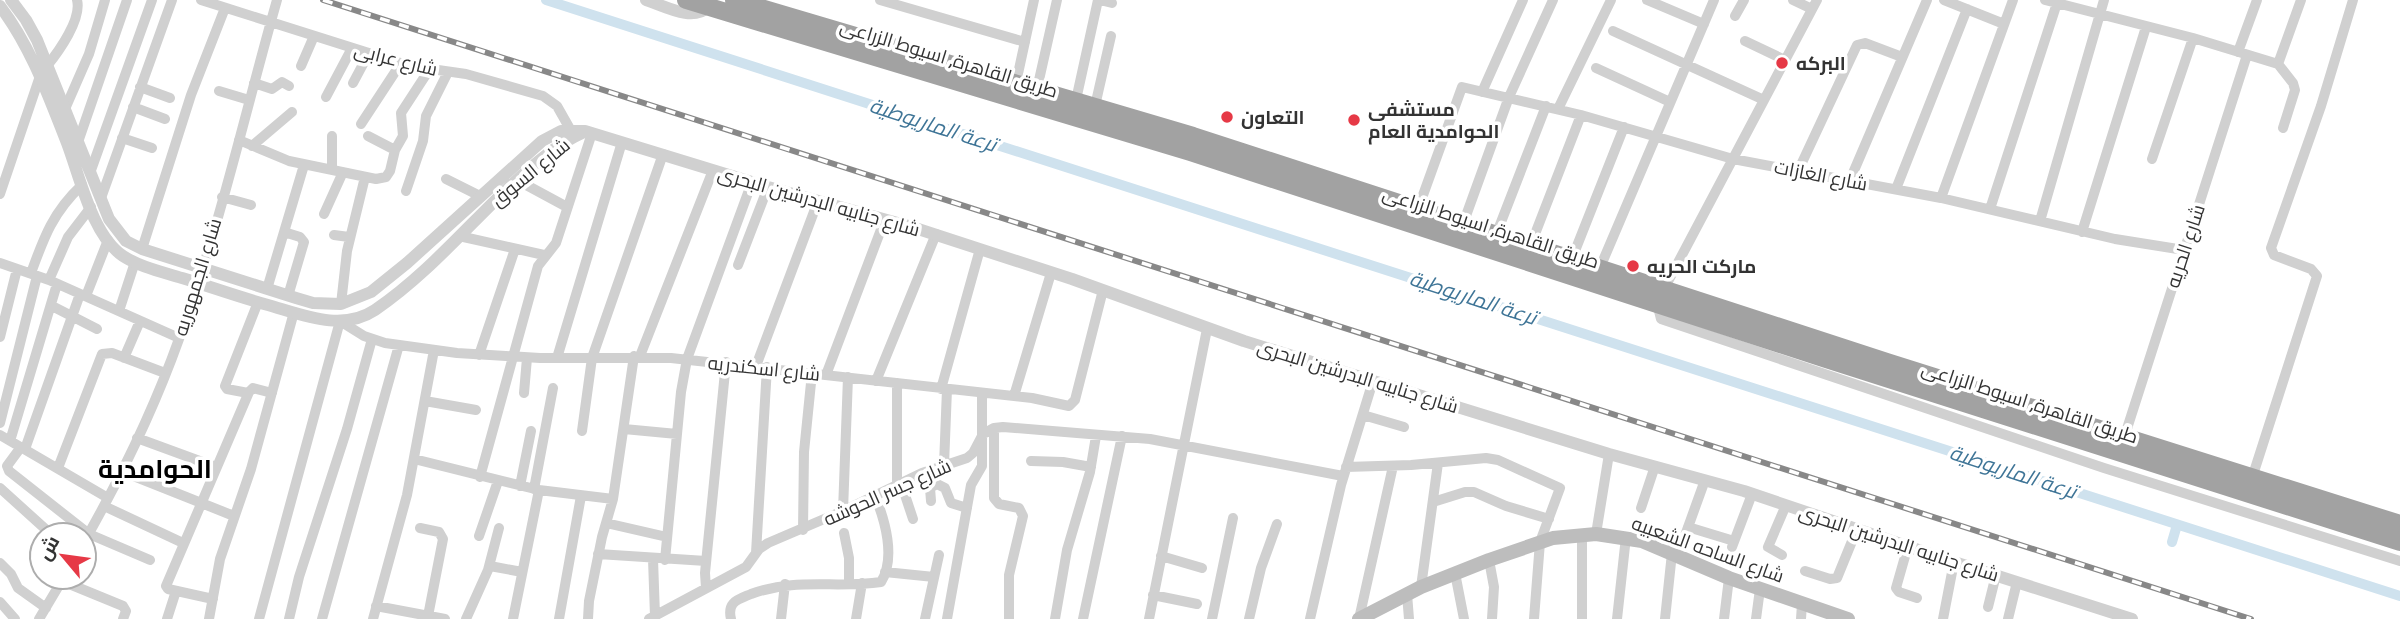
<svg xmlns="http://www.w3.org/2000/svg" width="2400" height="619" font-family="'Roboto Condensed',Cairo,sans-serif">
<style>
.lines{fill:none;stroke-linecap:round;stroke-linejoin:round}
.canal{stroke:#cfe2ee;stroke-width:10}
.minor{stroke:#d0d0d0;stroke-width:10}
.tertiary{stroke:#d0d0d0;stroke-width:12}
.secondary{stroke:#bdbdbd;stroke-width:14}
.trunk{stroke:#a2a2a2;stroke-width:18}
.rail-casing{stroke:#888;stroke-width:6}
.rail{stroke:#fff;stroke-width:3.5;stroke-dasharray:10;stroke-linecap:butt}
.poi-dot{fill:#e63946;stroke:#fff;stroke-width:2.5}
.labels{text-anchor:middle;stroke-width:7;stroke-linejoin:round;paint-order:stroke}
.street-label{font-size:19px;fill:#333;stroke:#fff}
.poi-label{font-size:19px;font-weight:bold;fill:#333;stroke:#fff;text-anchor:start}
.water-label{font-size:21px;font-style:italic;fill:#3f7597;stroke:#fff}
.district-label{font-size:26px;font-weight:bold;fill:#000;stroke:#fff}
</style>
<rect width="100%" height="100%" fill="#fff"/>
<g class="lines">
<path class="canal" d="M546 0 2400 596
M2172 542 2177 525"/>
<path class="minor" d="M201 0 410 66 466 74 543 96 557 106 574 136
M880 0 1025 42
M1100 0 1112 3
M1647 0 1704 24
M1793 0 1812 9
M1817 0 1664 289 1657 303 1661 319 2104 468 2400 561
M1944 0 2004 24
M2045 0 2193 38 2278 64 2293 83 2295 90 2283 128
M1735 16 1744 0
M1613 31 1764 100
M1745 41 1785 60
M2238 52 2257 0
M2278 64 2301 0
M47 66C59 51 82 19 77 0
M301 66 314 36
M1596 68 1670 102
M254 83 272 89 282 82 289 86
M353 83 369 53
M1016 83 1034 0
M140 87 170 98
M1037 89 1057 0
M219 91 249 100
M1482 92 1523 0
M326 97 352 48
M1076 100 1098 0
M1095 106 1111 36
M133 107 165 119
M65 109 89 54 105 0
M1558 109 1611 0
M361 124 401 63
M368 136 395 150
M122 138 152 148
M239 140 289 161 376 179 386 177 390 171 395 150 403 136 401 113 429 70
M78 142 127 0
M252 146 292 112
M2152 159 2193 38
M1799 169 1857 45 1865 43 1902 57
M332 170V136
M90 173 152 0
M446 179 480 196
M517 180 567 207
M1850 180 1927 0
M1896 189 1967 9
M406 191 423 141 426 116 448 72
M0 194 40 76
M222 197 251 205
M101 198 172 0
M1941 198 2013 0
M1418 209 1462 87 1581 115 1733 159 1941 198 2115 239 2184 250
M1990 209 2058 0
M324 214 343 172
M2040 221 2104 0
M1463 224 1509 97 1553 0
M284 232 300 237 304 242 288 296
M2082 232 2146 27
M334 235 349 237
M1496 235 1546 106
M459 236 544 255
M1530 247 1581 115
M142 249 191 95 225 8
M1571 261 1624 127
M0 263 49 280 179 338
M738 265 768 187
M1599 270 1714 0
M31 273C44 237 53 212 82 185
M49 280 68 237 91 207
M267 289 304 165
M86 296 108 240
M341 304 347 251 365 177
M52 306 97 329
M119 311 135 262
M0 337 17 269
M479 355 515 249
M640 356 713 170
M124 358 140 321
M557 358 622 142
M756 366 818 201
M826 375 885 219
M876 381 936 234
M941 389 980 249
M248 393 227 389 225 386 258 302
M524 393 527 358
M1014 396 1051 273
M425 401 476 410
M1363 415 1404 427
M0 423 37 276
M994 428V498L999 504 1019 508 1023 516 1009 575V619
M624 429 677 434
M582 431 592 358 663 154
M0 435 108 498
M137 438 216 467
M2124 438 2247 55
M10 441 57 284
M21 447 7 466 9 471 89 534 150 560
M25 449 80 294
M414 459 539 490 613 499
M1031 461 1063 462 1091 467
M944 465 947 389
M1346 467 1411 465 1486 458 1498 460 1560 488 1540 542 1534 619
M58 468 102 354 112 353 165 373
M121 471 234 516
M480 477 538 266 556 243 592 133
M2252 478 2317 276 2311 269 2274 255 2271 248 2321 106 2353 0
M901 483 913 519
M897 485V383
M520 486 531 431
M0 488 52 535
M534 489 553 388
M931 501 930 488 937 484 945 488 951 503 967 508
M1433 502 1465 492H1474L1506 506 1549 519
M104 506 183 543
M1641 508 1655 466
M843 511 848 377
M606 523 667 537
M1688 527 1734 541
M420 528 439 532 443 539 428 616
M803 530 804 452 812 373
M844 533 849 558V583
M1596 534 1609 454
M479 536 498 481
M84 542C121 477 154 409 179 339 219 229 245 113 277 0
M1908 546 1896 588 1899 592 1917 598
M1732 547 1752 494
M756 553 767 367
M598 554 706 561
M1678 555 1705 480
M1782 555 1768 547 1786 505
M1161 556 1202 568
M653 559 655 616
M665 560 681 392 687 359 752 182
M1489 560 1494 587 1492 619
M0 563 11 574 18 588 46 608
M490 566 522 572
M1805 571 1830 579 1837 578 1857 529
M885 572 934 577
M1455 573 1464 619
M62 581 123 606 126 611 123 619
M1421 587 1438 463
M706 588 705 573 726 362
M1407 594 1409 619
M1153 595 1197 604
M213 599 168 589 166 586 249 392 253 388 272 393
M0 602 15 619
M376 606 445 619
M1988 607 1996 575
M39 619 64 577
M167 619 176 591
M209 619 220 559 251 469 294 312
M259 619 340 321 364 336 385 343 457 353 540 358H671L1032 398 1069 406 1075 400 1103 290
M289 619 299 577 347 429 372 339
M322 619 399 345
M373 619 407 495 434 350
M466 619 488 570 499 528
M513 619 539 490
M559 619 581 496
M588 619 589 601 602 537 613 499 634 356
M649 619 746 567 759 549 768 543 843 511 922 473 967 458 973 453 983 434 994 428 1003 427 1150 439 1343 476
M731 619C727 602 737 600 751 594 797 577 836 589 881 582 896 558 885 520 875 496
M781 619 785 584
M856 619 862 583
M925 619 939 555
M947 619 971 485 982 466V393
M1055 619 1067 550 1090 472 1096 436
M1083 619 1122 436
M1149 619 1207 329
M1212 619 1233 518
M1249 619 1261 568 1277 524
M1310 619 1341 485 1373 381
M1359 619 1393 466
M1582 619V534
M1617 619 1626 537
M1665 619 1672 553
M1724 619 1729 578
M1756 619 1760 589
M1801 619 1802 604
M1943 619 1954 562
M2008 619 2017 582"/>
<path class="tertiary" d="M11 0 26 20 37 40 109 219 126 241 142 249 296 298 313 303 341 304 371 292 407 263 542 141 561 131H585L768 187 912 227 1072 279 1244 341 1609 454 1744 491 1954 562 2132 619
M646 0C665 6 692 22 708 7
M0 6C31 47 48 95 67 143 80 177 92 235 123 256 140 267 163 272 182 278 211 287 239 297 268 305 303 315 342 332 375 310 425 276 465 229 508 188 532 166 555 145 584 132"/>
<path class="secondary" d="M1359 619 1421 587 1489 560 1553 538 1596 534 1642 541 1729 578 1848 619"/>
<path class="trunk" d="M686 0 1190 152 1826 359 2400 542
M734 0 1193 136 1887 362 2400 524"/>
<g class="rail-casing">
<path id="rail" d="M323 0 2251 619"/>
</g>
<use href="#rail" class="rail"/>
</g>
<g class="poi-dot">
<circle cx="1782" cy="63" r="7"/>
<circle cx="1227" cy="117" r="7"/>
<circle cx="1354" cy="120" r="7"/>
<circle cx="1633" cy="266" r="7"/>
</g>
<g class="labels">
<g class="street-label">
<text transform="translate(949 58) rotate(17)" y="7">طريق القاهرة, اسيوط الزراعى</text>
<text transform="translate(396 59) rotate(14)" y="7">شارع عرابى</text>
<text transform="translate(530 172) rotate(-39)" y="7">شارع السوق</text>
<text transform="translate(1821 175) rotate(11)" y="7">شارع الغازات</text>
<text transform="translate(819 201) rotate(16)" y="7">شارع جنابيه البدرشين البحرى</text>
<text transform="translate(1491 227) rotate(18)" y="7">طريق القاهرة, اسيوط الزراعى</text>
<text transform="translate(2185 246) rotate(-72)" y="7">شارع الحريه</text>
<text transform="translate(197 277) rotate(-73)" y="7">شارع الجمهوريه</text>
<text transform="translate(764 368) rotate(6)" y="7">شارع اسكندريه</text>
<text transform="translate(1358 376) rotate(17)" y="7">شارع جنابيه البدرشين البحرى</text>
<text transform="translate(2030 402) rotate(18)" y="7">طريق القاهرة, اسيوط الزراعى</text>
<text transform="translate(887 492) rotate(-24)" y="7">شارع جسر الحوشه</text>
<text transform="translate(1899 543) rotate(18)" y="7">شارع جنابيه البدرشين البحرى</text>
<text transform="translate(1708 549) rotate(20)" y="7">شارع الساحه الشعبيه</text>
</g>
<g class="poi-label">
<text x="1796" y="70">البركه</text>
<text x="1368" y="116">مستشفى<tspan x="1368" dy="22">الحوامدية العام</tspan></text>
<text x="1241" y="124">التعاون</text>
<text x="1647" y="273">ماركت الحريه</text>
</g>
<g class="water-label">
<text transform="translate(933 125) rotate(18)" y="7">ترعة الماريوطية</text>
<text transform="translate(1473 298) rotate(18)" y="7">ترعة الماريوطية</text>
<text transform="translate(2013 472) rotate(18)" y="7">ترعة الماريوطية</text>
</g>
<g class="district-label">
<text x="155" y="478">الحوامدية</text>
</g>
</g>
<g transform="translate(63 556) rotate(299)"><circle r="33" fill="#ffffff" stroke="#adadad" stroke-width="2"/>
<path d="M0-5L12 26L0 18L-12 26Z" fill="#e63946"/>
<text y="-10" font-size="19" font-weight="bold" text-anchor="middle" fill="#333333">ش</text>
</g>
</svg>
